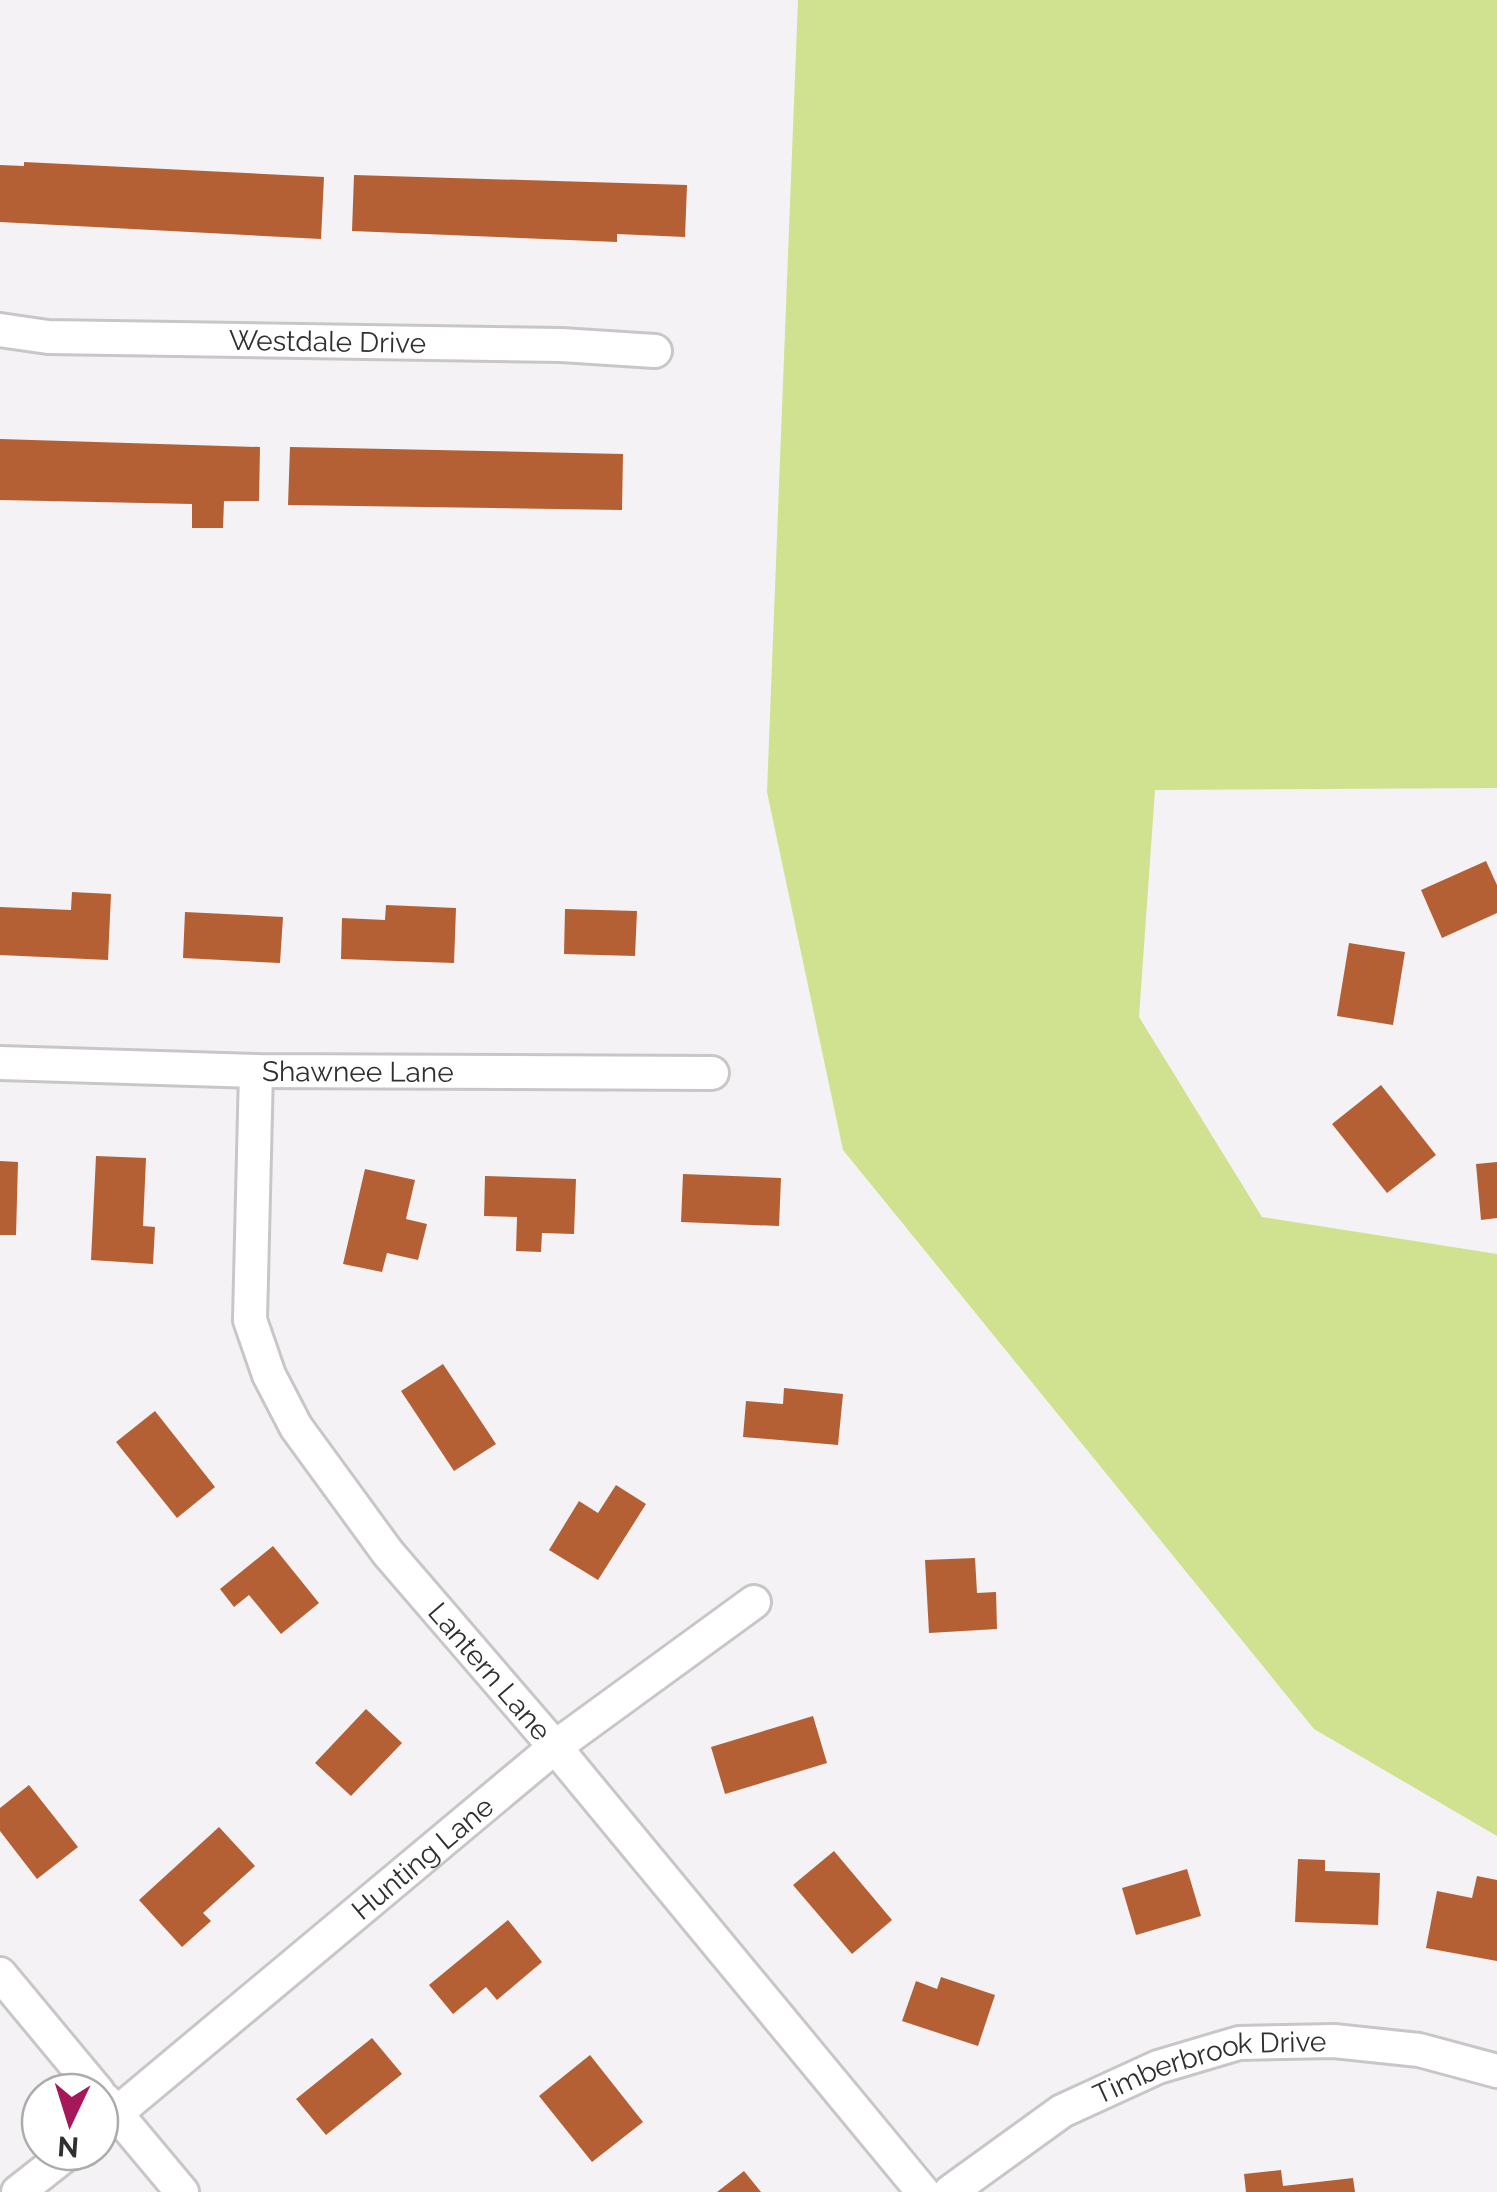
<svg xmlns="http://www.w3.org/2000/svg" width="1497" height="2192" font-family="Raleway,sans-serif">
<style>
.green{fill:#d0e18f}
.building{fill:#b46034}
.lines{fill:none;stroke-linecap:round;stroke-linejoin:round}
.street-casing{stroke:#c9c6c8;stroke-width:38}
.street{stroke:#fff;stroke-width:32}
.labels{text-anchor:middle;stroke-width:10;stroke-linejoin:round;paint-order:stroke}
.street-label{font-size:28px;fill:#313031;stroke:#fff}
</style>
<rect width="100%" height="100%" fill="#f4f2f4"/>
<path class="green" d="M798 0H1497V788L1155 790 1139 1017 1262 1217 1497 1254V1836L1314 1729 843 1150 767 792Z"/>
<path class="building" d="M24 162 324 177 321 239 0 222V165L24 166Z
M354 175 687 185 685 237 617 234V242L352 231Z
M0 439 260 447 259 501H224L223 528H192V504L0 500Z
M290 447 623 454 622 510 288 505Z
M1486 861 1497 885V913L1442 938 1421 890Z
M72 892 111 894 108 960 0 955V907L71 910Z
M386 905 456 908 454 963 341 959 342 918 385 920Z
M565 909 637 911 635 956 564 954Z
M185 912 283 917 280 963 183 958Z
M1349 943 1405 952 1393 1025 1337 1016Z
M1381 1085 1436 1155 1387 1193 1332 1124Z
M96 1156 146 1158 143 1226 155 1227 153 1264 91 1260Z
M0 1161 18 1162 16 1235H0Z
M1497 1162V1218L1481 1220 1476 1164Z
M365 1169 415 1180 406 1219 427 1224 418 1260 387 1253 382 1272 343 1264Z
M683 1174 781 1178 779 1226 681 1222Z
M485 1176 576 1179 574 1234 542 1233 541 1252 516 1251 517 1217 484 1216Z
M443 1364 496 1444 454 1471 401 1391Z
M784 1388 843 1394 838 1445 743 1437 746 1401 783 1404Z
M155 1411 215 1487 177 1518 116 1442Z
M616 1485 646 1504 598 1580 549 1550 579 1501 598 1513Z
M273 1546 319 1603 281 1634 249 1595 234 1607 220 1589Z
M975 1558 977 1593 996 1592 997 1629 929 1633 925 1560Z
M366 1709 402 1743 351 1796 315 1763Z
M813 1716 827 1763 725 1794 711 1747Z
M29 1785 78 1847 37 1879 0 1831V1808Z
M219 1827 255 1866 203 1913 211 1921 182 1947 139 1900Z
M834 1851 892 1920 852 1954 793 1885Z
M1298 1859 1325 1860V1871L1380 1873 1378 1925 1295 1922Z
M1187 1869 1201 1916 1136 1935 1122 1888Z
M1477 1876 1497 1880V1961L1426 1948 1437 1891 1472 1898Z
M508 1920 542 1962 497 2000 486 1987 453 2014 429 1985Z
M941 1977 995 1995 978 2046 902 2021 916 1981 937 1989Z
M372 2038 402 2074 326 2135 296 2099Z
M590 2055 643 2122 592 2162 539 2096Z
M1281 2170 1283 2186 1353 2178 1355 2192H1246L1244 2174Z
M744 2171 761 2192H717Z"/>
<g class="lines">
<g class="street-casing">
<g id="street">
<path id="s1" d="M0 330 48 337 561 345 655 351"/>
<path id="s2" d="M0 1063 256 1071 712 1073"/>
<path id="s3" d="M256 1071 250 1320 269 1375 296 1427 388 1553 555 1747 923 2192"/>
<path d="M0 1974 98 2092"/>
<path d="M105 2100 182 2192"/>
<path id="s4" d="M100 2127 555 1747 754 1602"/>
<path d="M18 2192 69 2152"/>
<path id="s5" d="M950 2192 1062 2111 1158 2067 1239 2043 1334 2041 1419 2050 1497 2071"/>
</g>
</g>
<use href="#street" class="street"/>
</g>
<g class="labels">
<g class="street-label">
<text dy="10" stroke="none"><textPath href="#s1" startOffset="328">Westdale Drive</textPath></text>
<text dy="10" stroke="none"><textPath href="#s2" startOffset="358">Shawnee Lane</textPath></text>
<text dy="10" stroke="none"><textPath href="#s3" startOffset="678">Lantern Lane</textPath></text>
<text dy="10" stroke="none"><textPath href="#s4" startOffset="420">Hunting Lane</textPath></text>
<text dy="10" stroke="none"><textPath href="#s5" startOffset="295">Timberbrook Drive</textPath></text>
</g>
</g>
<g transform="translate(70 2122) rotate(184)"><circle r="48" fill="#ffffff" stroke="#adacad" stroke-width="2.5"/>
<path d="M0-8L18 38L0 25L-18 38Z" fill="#a6185a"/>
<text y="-15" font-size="28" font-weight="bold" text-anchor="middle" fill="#313031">N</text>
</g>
</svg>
